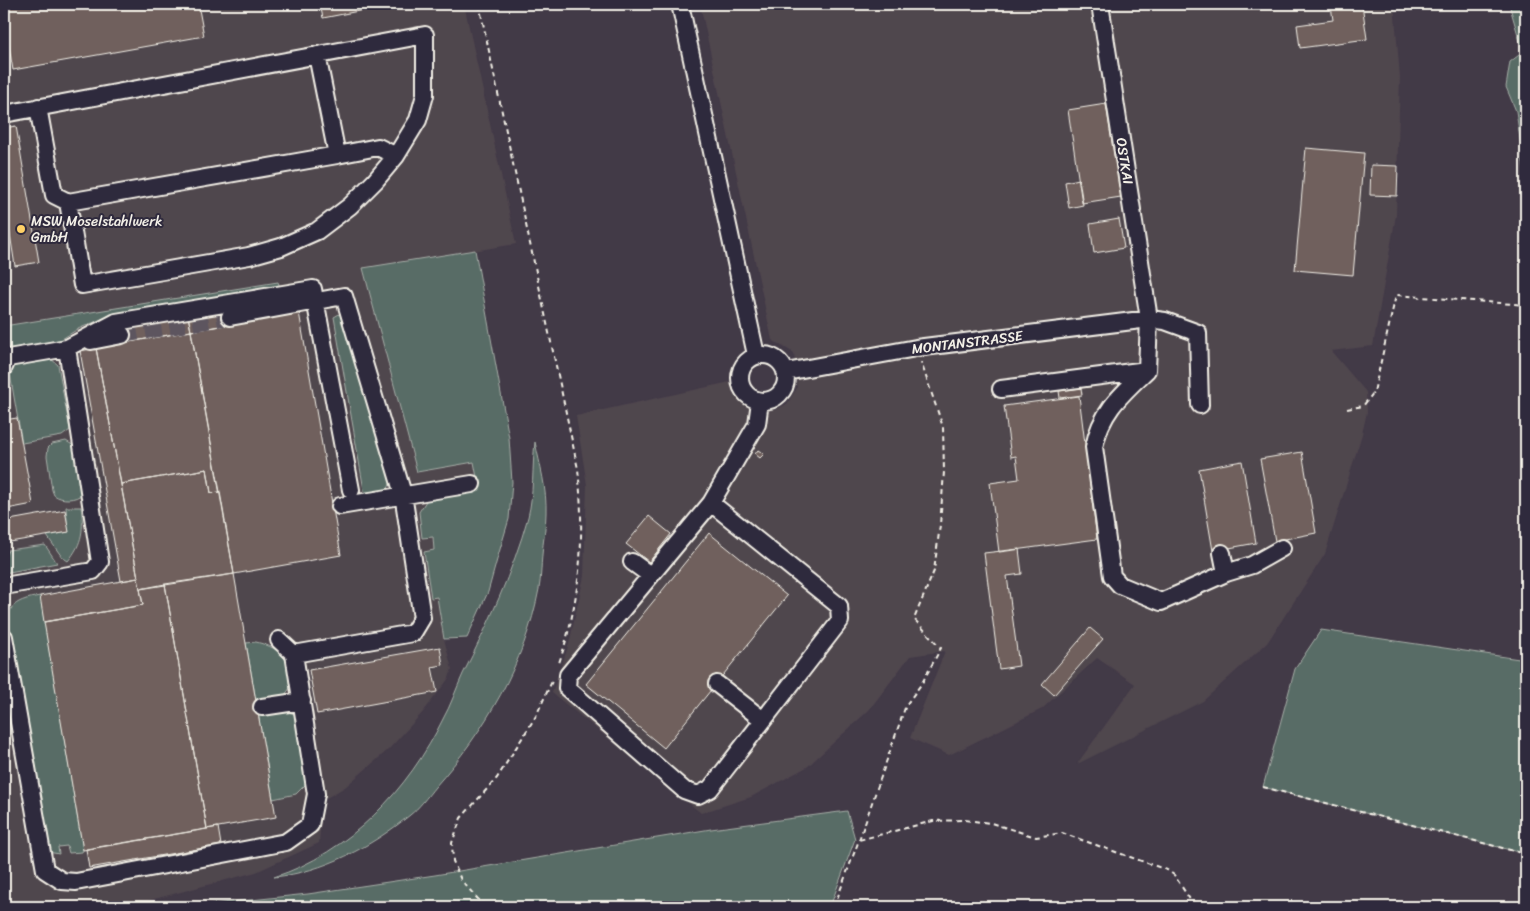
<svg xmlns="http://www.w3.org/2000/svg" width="1530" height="911" font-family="Sriracha,sans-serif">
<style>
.built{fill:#50464e}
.green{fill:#586c66;stroke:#a6aea7}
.building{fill:#6f615d;stroke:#f4f1e8}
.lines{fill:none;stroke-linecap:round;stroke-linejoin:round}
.minor-tunnel{stroke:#5d555f;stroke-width:16;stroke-dasharray:16 8;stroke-linecap:butt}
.minor-casing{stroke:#f4f1e8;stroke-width:20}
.path{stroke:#f4f1e8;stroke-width:2;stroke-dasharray:5 4;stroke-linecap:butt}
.minor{stroke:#2f2a3d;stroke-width:16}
.poi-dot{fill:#ffd166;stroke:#2f2a3d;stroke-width:2}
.labels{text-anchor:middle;stroke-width:4;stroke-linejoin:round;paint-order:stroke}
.street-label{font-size:14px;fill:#f4f1e8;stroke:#2f2a3d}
.poi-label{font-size:14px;fill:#f4f1e8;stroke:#2f2a3d;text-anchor:start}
</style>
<rect width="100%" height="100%" fill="#423a47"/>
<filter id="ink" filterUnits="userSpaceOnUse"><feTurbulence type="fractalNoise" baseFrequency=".02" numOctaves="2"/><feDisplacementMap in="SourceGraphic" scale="10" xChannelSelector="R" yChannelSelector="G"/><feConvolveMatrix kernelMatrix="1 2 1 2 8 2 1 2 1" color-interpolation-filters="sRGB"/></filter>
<g filter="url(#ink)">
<path class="built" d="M4 4H464L516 244 363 269 417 472 474 462 479 488 433 537 435 550 424 552 432 598 437 597 444 639 452 669 449 678 424 711 388 750 345 787 323 800 319 843 256 872 143 902 108 907H4Z
M700 4H1394L1400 77 1396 215 1373 346 1331 351 1366 392 1367 412 1362 434 1325 554 1267 643 1203 701 1077 764 1135 684 1097 658 1042 709 949 755 910 738 945 651 910 656 869 710 807 767 751 797 701 813 552 693 569 644 584 576 587 485 576 416 730 382 733 393 745 406 775 410 787 404 797 388 794 353 772 340Z"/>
<path class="green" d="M1509 4H1522L1526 21V181L1516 111 1506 87 1510 62 1523 52Z
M475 250 509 438 512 482 509 519 498 556 488 592 467 638 444 639 437 597 431 598 424 552 434 550 433 537 422 538 419 512 428 498 479 488 474 462 417 472 363 268Z
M278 282 280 287 109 316 78 329 57 342 4 352V326Z
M341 313 391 482 387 491 365 496 334 317Z
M50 358 58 365 70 430 62 436 22 443 10 374 17 363Z
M66 441 74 446 82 494C76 500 62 501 54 495L52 490 47 456 48 448 52 444Z
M535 442C540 465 547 490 546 513 546 527 543 541 542 555 541 566 541 578 539 589 525 663 485 731 435 787 427 797 419 808 410 815 371 847 323 872 274 877 349 853 409 789 443 719 451 705 456 689 463 674 488 625 513 571 528 517 534 494 532 467 535 442Z
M66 507H81C84 528 83 543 68 561L62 557 47 536 68 532Z
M45 545 57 563 4 573V561L8 550Z
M40 596 83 850 82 852 69 853 67 846 58 847 59 854 48 852 8 638C5 608 11 601 40 596Z
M1321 630 1526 660V854L1263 787 1295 669Z
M256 642C284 649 289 659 291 687L284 696 256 701 246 643Z
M282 710 294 714 297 718 307 783 296 794 273 799 258 714Z
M847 811 855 839 830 907H184L308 894 435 875 711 829Z"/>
<path class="building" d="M4 4H198L204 36 13 70 4 18Z
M320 4H368L369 9 323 18Z
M1347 4H1362L1367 39 1300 48 1297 25 1333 20 1331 6Z
M1106 104 1121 197 1082 203 1068 110Z
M16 126 39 262 15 266 4 195V128Z
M1306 148 1364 153 1353 275 1295 270Z
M1371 165 1398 166 1397 196 1370 195Z
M1079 179 1083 205 1069 208 1065 182Z
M1119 219 1124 248 1094 253 1090 224Z
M229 308 232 324 191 331 188 316Z
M299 312 341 555 234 574 191 331Z
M188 316 191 331 123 343 120 329Z
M191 331 220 492 211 493 207 469 121 484 96 348Z
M96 348 138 578 121 581 80 351Z
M1081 388 1082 395 1060 398 1059 391Z
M1079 396 1097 539 999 552 990 483 1019 479 1016 456 1011 457 1004 406Z
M17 418 33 504 7 509 4 489V420Z
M758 450 764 454 760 458 755 454Z
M1302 452 1316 533 1275 541 1260 459Z
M1242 461 1256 543 1213 551 1199 469Z
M207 469 211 493 220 492 234 574 140 589 121 484Z
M65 510 69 532 4 543V521Z
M649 516 671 534 649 562 626 544Z
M709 533 787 596 664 748 586 684Z
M1019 549 1022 574 1007 576 1019 666 999 669 984 553Z
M234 574 276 817 207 829 165 584Z
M138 578 143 605 44 622 40 596Z
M165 584 207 829 83 850 44 622 143 605 140 589Z
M1090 628 1103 639 1054 695 1042 684Z
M440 647 443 665 432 667 437 692 317 714 309 670Z
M218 827 221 845 89 868 86 849Z"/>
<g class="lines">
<path class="minor-tunnel" d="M122 335 230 317"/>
<g class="minor-casing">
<path id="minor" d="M680 4 756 355
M317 55 337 155 378 147 396 156
M38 107 54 195 68 202 337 155
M4 114 425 35V95L418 120 396 156 375 181 350 206 317 231 281 247 249 256 82 285 68 202
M230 317 344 296 403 494 422 618 413 633 294 654
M91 341 122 335
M740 378a23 23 0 1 1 46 0a23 23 0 1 1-46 0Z
M4 367 8 358 67 348
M1147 370C1122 394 1101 411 1094 447L1112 576 1120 585 1161 602 1226 573 1222 553
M786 372 916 348 1149 319 1165 321 1198 333 1200 405
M1001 389 1147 370 1149 319 1100 4
M711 503 839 606 840 621 710 789 698 795 684 790 567 688 568 675 711 503 757 424 760 401
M340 506 472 484
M632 562 650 575
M1226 573 1252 565 1282 548
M4 586 93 571 100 562 67 348 116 322 313 289 351 490
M4 637 45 870 62 881 76 882 286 842 310 825 316 794 294 654 279 640
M717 684 763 720
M262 707 302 701"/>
</g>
<path class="path" d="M479 4 578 469C585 537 581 598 559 663
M1347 409 1363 406 1374 392 1396 295 1526 305
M1263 787 1526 854
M859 840 906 705 922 683 941 648 914 619 934 571 940 525 944 472 943 427 921 362
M485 907 461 880 453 861 452 843 461 818 497 778 536 716 553 679
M834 907 859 840 933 821 964 820 991 823 1036 837 1062 833 1167 870 1174 875 1195 907"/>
<use href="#minor" class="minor"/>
</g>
</g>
<circle class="poi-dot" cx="21" cy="229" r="5"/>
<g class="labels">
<g class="street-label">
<text transform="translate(1125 161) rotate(81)" y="5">OSTKAI</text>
<text transform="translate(967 342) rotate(-7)" y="5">MONTANSTRASSE</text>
</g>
<g class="poi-label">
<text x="31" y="226">MSW Moselstahlwerk<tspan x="31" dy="16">GmbH</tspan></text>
</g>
</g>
<rect width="1530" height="911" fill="none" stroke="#2f2a3d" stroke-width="20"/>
<rect x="10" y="10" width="1510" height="891" fill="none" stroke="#f4f1e8" stroke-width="2" filter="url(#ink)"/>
</svg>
